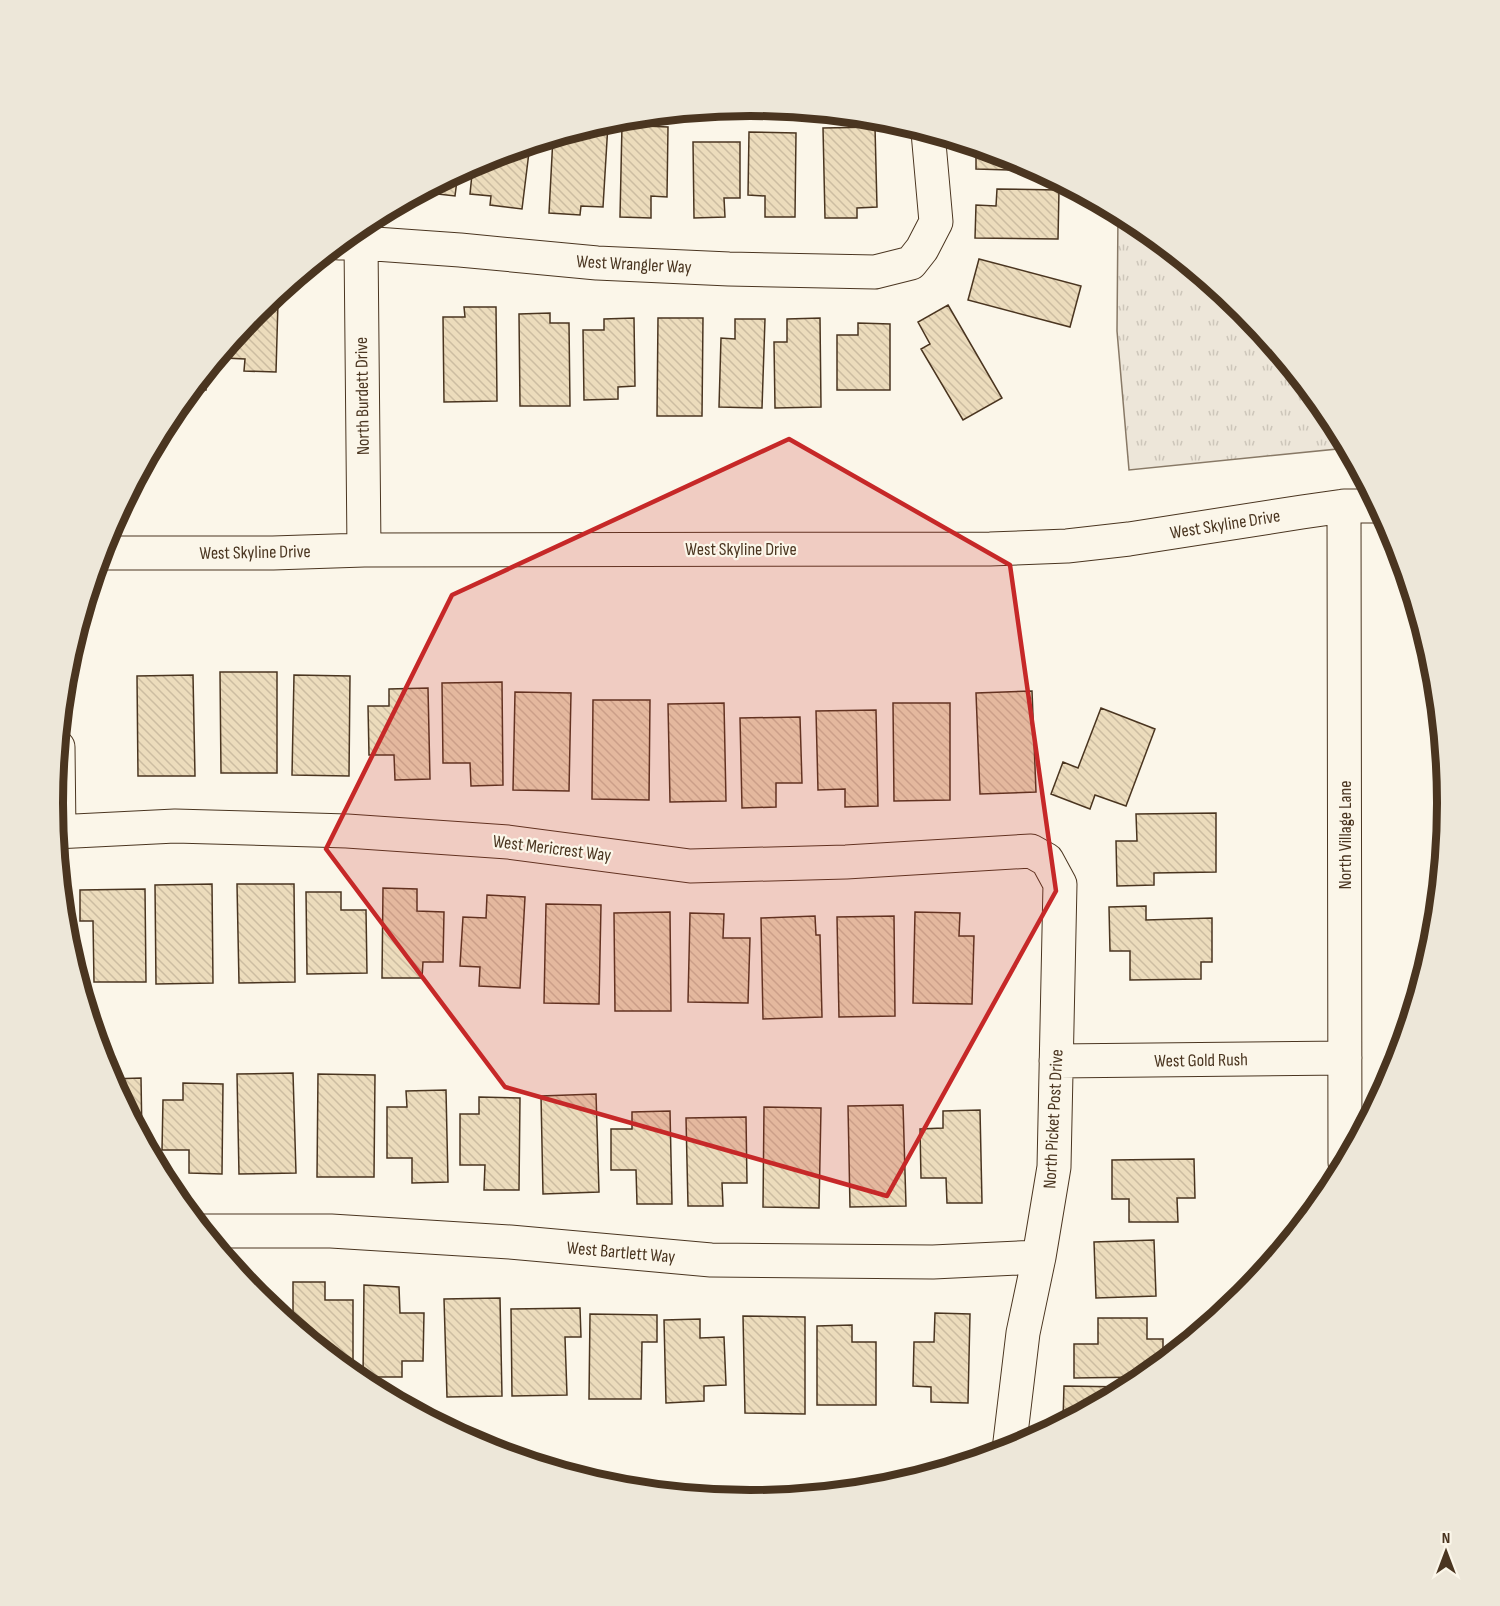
<svg xmlns="http://www.w3.org/2000/svg" width="1500" height="1606" font-family="'Sofia Sans Condensed',sans-serif">
<style>
.park{fill:url(#park-tufts);stroke:#887966;stroke-width:1.5}
.building{fill:url(#building-back-hatch);stroke:#4a3520;stroke-width:1.5}
.lines{fill:none;stroke-linecap:round;stroke-linejoin:round}
.minor-casing{stroke:#4a3520;stroke-width:35}
.minor{stroke:#fbf6e9;stroke-width:33}
.marked{fill:#c62828;fill-opacity:0.2;stroke:#c62828;stroke-width:4.5;stroke-linejoin:round}
.labels{text-anchor:middle;stroke-width:4.5;stroke-linejoin:round;paint-order:stroke}
.street-label{font-size:18px;fill:#4a3520;stroke:#fbf6e9}
.rim{fill:none;stroke:#4a3520;stroke-width:8}
</style>
<defs>
<pattern id="park-tufts" width="24" height="20" patternUnits="userSpaceOnUse" patternTransform="scale(1.5)"><rect width="24" height="20" fill="#ede6d9"/><path d="M3 7l-1-3M5 7V3M7 7l1-3M15 17l-1-3M17 17v-4M19 17l1-3" fill="none" stroke="#cdc6ba"/></pattern>
<pattern id="building-back-hatch" width="6" height="6" patternUnits="userSpaceOnUse" patternTransform="scale(1.5)"><rect width="6" height="6" fill="#ecdcbc"/><path d="M-1 5l2 2M0 0l6 6M5-1l2 2" fill="none" stroke="#ccbda1"/></pattern>
</defs>
<rect width="100%" height="100%" fill="#fbf6e9"/>
<path class="park" d="M1118 213 1138 223 1243 310 1330 416 1347 448 1129 470 1117 331Z"/>
<path class="building" d="M598 124H608L603 207 581 206 580 215 549 213 553 137Z
M622 125 668 127 667 197 651 196V218L620 217Z
M875 127 877 207 857 208V218H825L823 128Z
M749 132 796 133 795 217H765V196L748 195Z
M693 142H740V198H724L725 217 694 218Z
M530 144 522 209 490 205 491 196 470 194 473 164 483 158Z
M976 146 1017 159 1039 171 976 169Z
M458 172 455 196 420 192Z
M997 189 1059 190 1058 239 975 238 976 205 996 206Z
M979 259 1081 286 1070 327 968 300Z
M267 302H278L276 372 244 371 245 359 225 358V348L257 310Z
M948 305 1002 398 963 420 921 349 930 344 918 322Z
M464 307H496L497 401 444 402 443 317H465Z
M550 313V323H569L570 406H520L519 314Z
M634 318 635 386 618 387V399L584 400 583 330H604V319Z
M658 318H703L702 416H657Z
M820 318 821 407 775 408 774 342H787V319Z
M735 319H765L762 408 719 407 721 338 735 339Z
M858 323 890 324V390H837V335H858Z
M206 371V390L191 389Z
M220 672H277V773H221Z
M193 675 195 776H138L137 676Z
M294 675 350 676 349 776 292 775Z
M502 682 503 785 471 786 470 763H443L442 683Z
M428 688 430 779 395 780 394 755H369L368 706H389V689Z
M1032 691 1036 792 980 794 976 693Z
M515 692 571 693 569 791 513 790Z
M593 700H650L649 800 592 799Z
M724 703 726 801 670 802 668 704Z
M893 703H950V800L894 801Z
M1101 708 1155 729 1126 806 1095 795 1090 809 1051 794 1063 762 1078 768Z
M876 710 878 806 845 807V789L818 790 816 711Z
M800 717 802 783H776V807L742 808 740 718Z
M1216 813V872L1154 873V885L1117 886 1116 841H1137L1136 814Z
M212 884 213 983 156 984 155 885Z
M237 884H294L295 982 239 983Z
M383 888 417 889V911L444 912 443 962H423L422 978H382Z
M145 889 146 982H94L93 921H80V890Z
M306 892H341V910H366L367 973 307 974Z
M61 894H67V942L66 939Z
M487 895 525 897 520 988 479 986 480 967 460 966 463 917 486 918Z
M546 904 601 905 599 1004 544 1003Z
M1146 906V920L1212 918V962H1201V979L1130 980V951H1110L1109 907Z
M670 912 671 1011H615L614 913Z
M915 912 960 913 959 936H974L972 1004 913 1003Z
M690 913 724 914 723 938H750L748 1003 688 1002Z
M815 916 816 935H820L822 1017 763 1019 761 918Z
M894 916 895 1016 839 1017 837 917Z
M293 1073 296 1173 239 1174 237 1074Z
M318 1074 375 1075 374 1177H317Z
M141 1078 142 1139 110 1079Z
M183 1083 223 1084 222 1174 189 1173V1150H162L163 1100H183Z
M446 1090 448 1182 412 1183V1158H387V1107H407L406 1091Z
M596 1094 599 1192 543 1194 541 1096Z
M479 1097 520 1098 519 1190H484L485 1165H460V1114H479Z
M903 1105 906 1206 850 1207 848 1106Z
M764 1107 821 1108 819 1208 763 1207Z
M980 1110 982 1203H947L946 1178H921L920 1129 943 1128V1111Z
M670 1111 672 1204H637L636 1170H611V1129H632V1112Z
M746 1117 747 1183H722L723 1206H688L686 1118Z
M1194 1159 1195 1198H1177L1178 1222H1129V1199H1112V1160Z
M1154 1240 1156 1296 1096 1298 1094 1242Z
M293 1282H325V1300H353V1375L293 1326Z
M364 1285 399 1287 400 1313H424L423 1361H402V1377H363Z
M500 1298 502 1396 447 1397 444 1299Z
M580 1308 581 1337H565L567 1395 512 1396 511 1309Z
M935 1313 970 1314 968 1403 931 1402V1387L913 1386 914 1342H934Z
M590 1314 657 1315V1342H642L641 1399H589Z
M743 1316 805 1317V1414L745 1413Z
M1098 1318H1147V1339H1163V1362L1144 1377 1074 1378V1344H1098Z
M700 1319V1338L724 1337 726 1385 704 1386V1401L666 1403 664 1320Z
M852 1325V1342H876V1405H817V1326Z
M1064 1386 1129 1387 1067 1420H1063Z"/>
<g class="lines">
<g class="minor-casing">
<path id="minor" d="M339 243H361L460 250 597 263 729 269 875 272 911 263 922 249 936 222 928 132
M361 243 364 550
M1344 506 1345 1163
M100 553H273L364 550 990 549 1067 546 1129 539 1302 512 1344 506H1378
M58 747 59 832
M55 832 175 826 347 831 508 842 690 866 846 862 1031 851 1047 860 1060 884 1054 1167 1039 1257 1023 1333 1009 1450
M1056 1061 1345 1058
M204 1231H331L510 1242 711 1260 933 1262 1039 1257"/>
</g>
<use href="#minor" class="minor"/>
</g>
<path class="marked" d="M789 439 1010 565 1056 891 887 1196 505 1087 326 849 452 595Z"/>
<g class="labels">
<g class="street-label">
<text transform="translate(634 264) rotate(3)" y="6">West Wrangler Way</text>
<text transform="translate(362 396) rotate(-91)" y="6">North Burdett Drive</text>
<text transform="translate(1225 524) rotate(-9)" y="6">West Skyline Drive</text>
<text x="741" y="555">West Skyline Drive</text>
<text transform="translate(255 552) rotate(-1)" y="6">West Skyline Drive</text>
<text transform="translate(1345 835) rotate(-90)" y="6">North Village Lane</text>
<text transform="translate(552 848) rotate(7)" y="6">West Mericrest Way</text>
<text transform="translate(1201 1060) rotate(-1)" y="6">West Gold Rush</text>
<text transform="translate(1053 1119) rotate(-87)" y="6">North Picket Post Drive</text>
<text transform="translate(621 1252) rotate(5)" y="6">West Bartlett Way</text>
</g>
</g>
<path d="M0 0H1500V1606H0ZM63 803a687 687 0 1 1 1374 0a687 687 0 1 1-1374 0Z" fill="#ede7d9" fill-rule="evenodd"/>
<path class="rim" d="M63 803a687 687 0 1 1 1374 0a687 687 0 1 1-1374 0Z"/>
<g transform="translate(1446 1552)" stroke="#fbf6e9" stroke-width="4.5" paint-order="stroke">
<path d="M0-4.5L10 22L0 15L-10 22Z" fill="#4a3520"/>
<text y="-9" font-size="16" font-weight="bold" text-anchor="middle" fill="#4a3520">N</text>
</g>
</svg>
